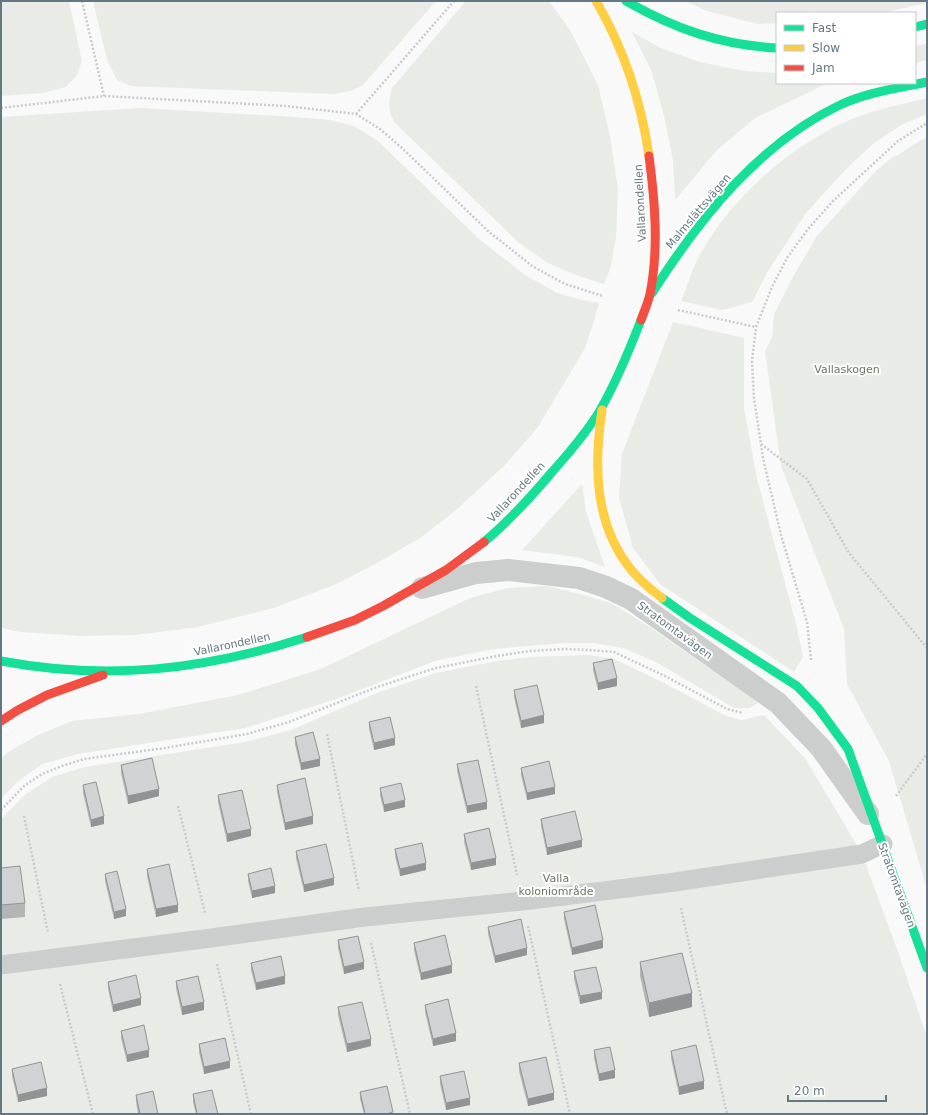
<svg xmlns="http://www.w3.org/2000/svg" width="928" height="1115" font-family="'DejaVu Sans',sans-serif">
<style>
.green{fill:#e8ebe6}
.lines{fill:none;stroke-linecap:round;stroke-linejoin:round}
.path{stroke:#cacbcc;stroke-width:2.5;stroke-dasharray:2 2;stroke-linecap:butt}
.lane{stroke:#cccece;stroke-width:19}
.street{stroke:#cccece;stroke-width:22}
.fast{stroke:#16e098;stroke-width:9}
.slow{stroke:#ffcf43;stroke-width:9}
.jam{stroke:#f24e42;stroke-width:9}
.wall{fill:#b3b5b5}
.shaded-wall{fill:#929394}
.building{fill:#d0d2d3;stroke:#929394}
.labels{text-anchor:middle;stroke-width:4;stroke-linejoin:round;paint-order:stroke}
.street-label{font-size:11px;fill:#657782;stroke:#fff}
.park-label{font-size:11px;fill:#697a64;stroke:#fff}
</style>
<rect width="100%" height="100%" fill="#f9f9f9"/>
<path class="green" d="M1 1H69L82 61 77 75 66 87 43 93 1 96Z
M93 1H436L363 85 351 91 333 94 131 86 117 80 107 60Z
M466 1H549L570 30 598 85 610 136 618 190 616 237 610 269 604 284 576 275 548 263 519 243 394 122C388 108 388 103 392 88Z
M685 1H927V3L881 13H777V23L758 24 707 11Z
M632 32 663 49 700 62 744 71 777 73V83H828L755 118 717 150 675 200 673 160 664 116 652 72Z
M927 44V60L915 63V46Z
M927 98V114L901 125 873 144 847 168 806 213 768 271 752 302 722 310 681 301C688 285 692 268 701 253 734 193 798 139 862 115 883 108 906 103 927 98Z
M140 108 295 117 330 120 354 126 378 141 479 239 525 275 557 293 582 300 599 303 592 327 585 348 538 427 505 465 456 510 420 538 375 564 334 585 274 608 198 627 136 635 80 636 20 632 1 628V117Z
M927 137V889L889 761 847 684 844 629 781 466 765 351 772 338 774 314 793 277 817 236 875 172 894 156 898 155 913 145Z
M673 322 744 338V408L757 479 796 624 803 657 794 672 660 584 633 548 619 498 622 454Z
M582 484 586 512 605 567 577 557 522 550Z
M548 586 576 593 611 603 645 624 759 702 750 708H734L654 661 623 648 593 643H564L495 649 438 660 336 699 245 728 78 754 42 764 16 783 1 799V759L8 752 38 735 72 721 139 714 238 695 321 669 470 598 508 588Z
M587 655 612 658 662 682 724 715 741 720 764 715 805 758 862 854 897 949 927 1037V1114H1V819L26 794 52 777 85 767 245 742 291 730 377 693 436 673 497 661 531 657Z"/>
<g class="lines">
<path class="path" d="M82 1 104 96
M1 108 104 96 286 106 356 114 380 129 402 148 488 231 532 266 565 284 603 296
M356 114 454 1
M678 310 756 327
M761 444 807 479 849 553 927 648
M811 660V659L807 622 781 535 763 458 754 398 752 361 756 327 772 287 787 258 808 229 833 201 898 141 927 123
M476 686 517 875
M327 734 359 891
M896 796 927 754
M178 806 205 913
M1 810 24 786 42 774 62 766 84 759 165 748 247 734 289 722 377 687 436 668 497 656 530 651 565 649 589 650 614 652 665 676 727 709 743 713
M24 816 48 933
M681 908 727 1114
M528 926 570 1114
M371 943 410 1114
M217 964 251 1114
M60 984 93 1114"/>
<path class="lane" d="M1 965 211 938 365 917 523 901 675 882 862 854 883 844"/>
<path class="street" d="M422 588 476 573 508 570 579 578 606 587 631 599 778 703 821 748 868 814"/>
<path class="fast" d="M626 1C675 29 721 45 777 48
M915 27 927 24
M652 293C700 218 759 143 842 104 868 92 899 88 927 82
M484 542C509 521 531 497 552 472 569 453 586 433 599 412 616 383 629 351 641 320
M662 598 690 618 797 686 818 708 848 749 927 968
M1 661C107 681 205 670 307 637"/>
<path class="slow" d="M596 1C624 49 641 101 649 156
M602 410C594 463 594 522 629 567 638 579 650 589 662 598"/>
<path class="jam" d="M641 320C644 312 648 303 650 294 659 249 655 201 649 156
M307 637 355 620 383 606 446 570 484 542
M1 721 18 710 47 695 103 675"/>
</g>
<path class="wall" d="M593 663 617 686 598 690 593 670Z
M514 690 544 723 521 728 514 697Z
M369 722 395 745 374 750 369 729Z
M295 737 320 766 301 770 295 744Z
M457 764 487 809 467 813 457 771Z
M121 765 159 796 128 804 121 773Z
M521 768 555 794 527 800 521 775Z
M83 785 104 824 91 827 83 793Z
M277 785 313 824 285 830 277 792Z
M380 788 405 807 384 812 380 795Z
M218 795 251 836 227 842 218 802Z
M541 819 582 847 547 855 541 826Z
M464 834 496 865 471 870 464 842Z
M395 849 426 870 400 876 395 856Z
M296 851 334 885 304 892 296 858Z
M1 868 25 903V917L1 919Z
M147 869 178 912 156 917 147 876Z
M105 874 126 916 114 919 105 881Z
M248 874 275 893 252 898 248 881Z
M564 912 603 948 572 955 564 919Z
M488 927 527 955 495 963 488 934Z
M338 940 364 969 344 974 338 948Z
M414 943 452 973 421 980 414 950Z
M640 962 692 1007 649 1017 640 976Z
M251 963 285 984 256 990 251 970Z
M574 971 602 999 580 1004 574 979Z
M176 981 204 1010 182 1015 176 988Z
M108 982 141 1005 113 1012 108 989Z
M425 1005 456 1041 433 1046 425 1012Z
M338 1007 371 1046 347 1052 338 1015Z
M121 1031 149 1057 127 1062 121 1038Z
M199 1044 230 1068 204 1074 199 1052Z
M594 1050 615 1078 599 1081 594 1058Z
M671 1051 704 1089 679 1095 671 1058Z
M519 1063 554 1100 528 1106 519 1071Z
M12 1069 47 1096 18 1102 12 1076Z
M440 1076 470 1105 446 1110 440 1084Z
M360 1092 393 1114H364L360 1099Z
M193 1094 218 1114H196L193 1102Z
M136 1095 158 1114H138L136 1102Z"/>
<path class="shaded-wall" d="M617 678V686L598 690V683Z
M544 715V723L521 728V721Z
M395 738V745L374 750V743Z
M320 759V766L301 770V763Z
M555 787V794L527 800V793Z
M159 789V796L128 804V796Z
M405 800V807L384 812V805Z
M487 802V809L467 813V806Z
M104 816V824L91 827V820Z
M313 816V824L285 830V823Z
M251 829V836L227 842V834Z
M582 840V847L547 855V848Z
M496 858V865L471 870V863Z
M426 863V870L400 876V869Z
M334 878V885L304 892V885Z
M275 886V893L252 898V891Z
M178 905V912L156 917V909Z
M126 909V916L114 919V912Z
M603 940V948L572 955V948Z
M527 948V955L495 963V956Z
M364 962V969L344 974V967Z
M452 965V973L421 980V973Z
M285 976V984L256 990V983Z
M602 992V999L580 1004V996Z
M692 993V1007L649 1017V1003Z
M141 998V1005L113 1012V1005Z
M204 1002V1010L182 1015V1007Z
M456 1033V1041L433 1046V1039Z
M371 1039V1046L347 1052V1044Z
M149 1050V1057L127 1062V1055Z
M230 1061V1068L204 1074V1067Z
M615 1070V1078L599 1081V1074Z
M704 1081V1089L679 1095V1087Z
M47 1088V1096L18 1102V1095Z
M554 1093V1100L528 1106V1099Z
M470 1098V1105L446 1110V1103Z"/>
<path class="building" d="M612 659 617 678 598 683 593 663Z
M537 685 544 715 521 721 514 690Z
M390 717 395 738 374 743 369 722Z
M313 732 320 759 301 763 295 737Z
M152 758 159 789 128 796 121 765Z
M478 760 487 802 467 806 457 764Z
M549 761 555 787 527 793 521 768Z
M305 778 313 816 285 823 277 785Z
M96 782 104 816 91 820 83 785Z
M401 783 405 800 384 805 380 788Z
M242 790 251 829 227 834 218 795Z
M575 811 582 840 547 848 541 819Z
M489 828 496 858 471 863 464 834Z
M422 843 426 863 400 869 395 849Z
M326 844 334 878 304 885 296 851Z
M169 864 178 905 156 909 147 869Z
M20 866 25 903 1 905V868Z
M271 868 275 886 252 891 248 874Z
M117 871 126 909 114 912 105 874Z
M595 905 603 940 572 948 564 912Z
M521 919 527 948 495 956 488 927Z
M445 935 452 965 421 973 414 943Z
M358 936 364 962 344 967 338 940Z
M682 953 692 993 649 1003 640 962Z
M281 956 285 976 256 983 251 963Z
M596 967 602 992 580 996 574 971Z
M136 975 141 998 113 1005 108 982Z
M198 976 204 1002 182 1007 176 981Z
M448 999 456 1033 433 1039 425 1005Z
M362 1002 371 1039 347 1044 338 1007Z
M144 1025 149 1050 127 1055 121 1031Z
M225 1038 230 1061 204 1067 199 1044Z
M696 1045 704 1081 679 1087 671 1051Z
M610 1047 615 1070 599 1074 594 1050Z
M546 1057 554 1093 528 1099 519 1063Z
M41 1062 47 1088 18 1095 12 1069Z
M464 1071 470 1098 446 1103 440 1076Z
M387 1086 393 1112 386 1114H365L360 1092Z
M212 1090 218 1114H197L193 1094Z
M153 1091 158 1114H140L136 1095Z"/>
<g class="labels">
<g class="street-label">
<text transform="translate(640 203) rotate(-93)" y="4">Vallarondellen</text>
<text transform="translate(698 211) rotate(-50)" y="4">Malmslättsvägen</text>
<text transform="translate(516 492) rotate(-47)" y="4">Vallarondellen</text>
<text transform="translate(675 630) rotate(36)" y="4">Stratomtavägen</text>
<text transform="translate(232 644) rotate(-12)" y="4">Vallarondellen</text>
<text transform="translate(897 885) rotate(70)" y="4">Stratomtavägen</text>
</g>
<g class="park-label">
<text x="847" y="373">Vallaskogen</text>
<text x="556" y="882">Valla<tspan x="556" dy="13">koloniområde</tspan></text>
</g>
</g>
<rect width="928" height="1115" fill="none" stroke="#657782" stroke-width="4"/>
<rect x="776" y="12" width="140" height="72" fill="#ffffff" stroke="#c1c9cd"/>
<rect x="784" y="25" width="20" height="6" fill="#16e098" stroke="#c1c9cd"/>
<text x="812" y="32" font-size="12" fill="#657782">Fast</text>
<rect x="784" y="45" width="20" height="6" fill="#ffcf43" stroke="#c1c9cd"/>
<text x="812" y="52" font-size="12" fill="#657782">Slow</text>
<rect x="784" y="65" width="20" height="6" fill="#f24e42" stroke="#c1c9cd"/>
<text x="812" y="72" font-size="12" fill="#657782">Jam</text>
<path d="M788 1095v6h98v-6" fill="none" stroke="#657782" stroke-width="2"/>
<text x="794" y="1095" font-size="12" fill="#657782" stroke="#ffffff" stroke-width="3" paint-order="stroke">20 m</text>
</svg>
